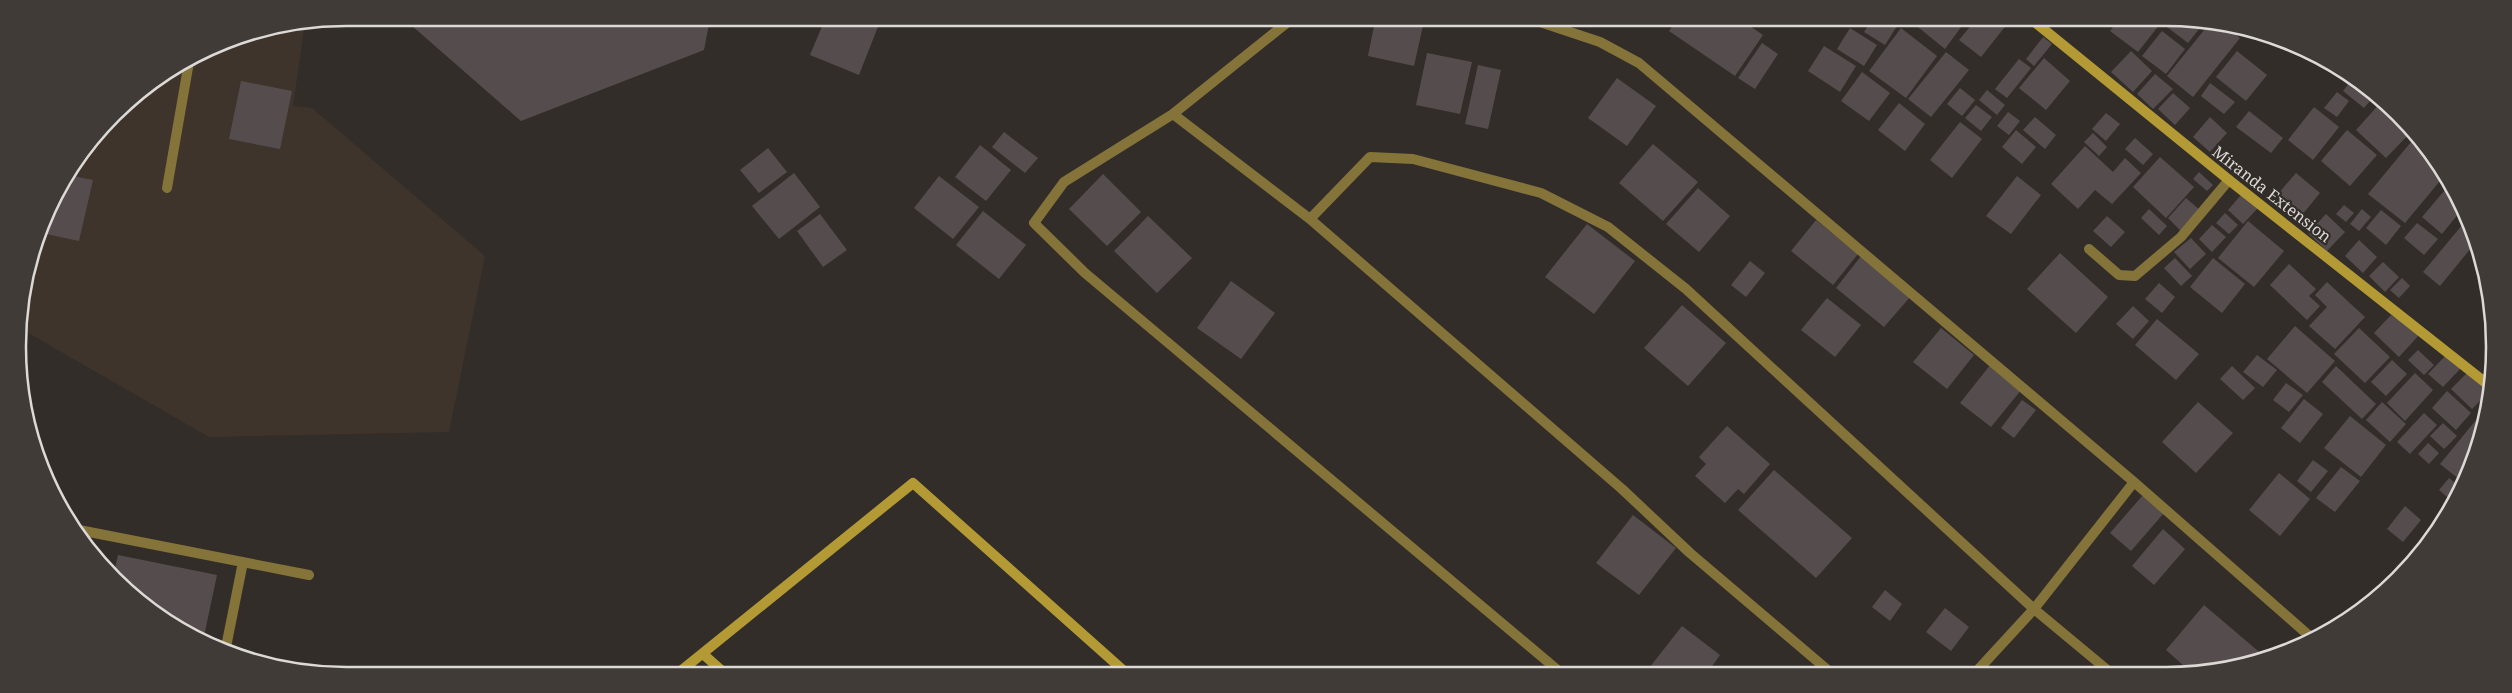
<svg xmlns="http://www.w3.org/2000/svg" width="2512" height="693" font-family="'Noto Serif',serif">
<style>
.built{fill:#3e342c}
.building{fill:#554d4d}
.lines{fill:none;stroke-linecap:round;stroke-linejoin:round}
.lane{stroke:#847439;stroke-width:10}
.street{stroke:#847439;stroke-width:10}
.secondary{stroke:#b49a35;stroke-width:10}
.labels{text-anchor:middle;stroke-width:4.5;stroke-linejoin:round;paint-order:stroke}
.street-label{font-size:16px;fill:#dcd9d6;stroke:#322d29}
.rim{fill:none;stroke:#dcd9d6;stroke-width:2.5}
</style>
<rect width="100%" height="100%" fill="#322d29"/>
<path class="built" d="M305 22 293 106 312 108 485 256 449 432 209 437 18 327 29 261 52 201 85 146 129 99 221 42 283 24Z"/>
<path class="building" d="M403 18H548L710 19 704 50 521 121Z
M825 19H881L859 75 810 55Z
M1375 21H1424L1414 66 1368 56Z
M1675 22H1744L1763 35 1735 76 1669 31Z
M1870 23H1892L1897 26 1885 45 1864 32Z
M1913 23H1964L1945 49Z
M1973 23H2008L1981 57 1959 40Z
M2116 23 2156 24H2160L2138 52 2110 31Z
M2169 24H2203L2188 43 2167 27Z
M2209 24H2222L2240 38 2193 97 2167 76Z
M1850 28 1877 45 1864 66 1837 49Z
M1901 28 1937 56 1906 98 1869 71Z
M2162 31 2185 49 2166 74 2142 56Z
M2043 37 2052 44 2034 66 2026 59Z
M1762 43 1778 54 1755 89 1738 78Z
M1824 46 1856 66 1840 92 1808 71Z
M2131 51 2152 71 2133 92 2111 72Z
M2237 51 2267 75 2246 101 2216 77Z
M1946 52 1969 70 1931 117 1908 99Z
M1427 53 1472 62 1460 114 1416 105Z
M2044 58 2070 81 2046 110 2019 88Z
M2019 59 2031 68 2007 98 1995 89Z
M1478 65 1501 70 1488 129 1465 124Z
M1862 72 1890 93 1869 121 1841 101Z
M2155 74 2173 89 2153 109 2137 94Z
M1617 78 1656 106 1627 146 1588 118Z
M2353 78 2375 95 2364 108 2343 91Z
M241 81 292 91 280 149 229 139Z
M2210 83 2235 102 2224 114 2201 96Z
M1960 88 1975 100 1962 116 1947 104Z
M1987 90 2005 105 1997 115 1979 100Z
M2337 92 2349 101 2337 117 2324 108Z
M2173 93 2190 108 2175 125 2158 109Z
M2382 101 2398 114 2412 131 2386 158 2356 130Z
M1899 103 1925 124 1905 151 1878 130Z
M1976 105 1992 117 1981 131 1965 118Z
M2314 107 2339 127 2313 160 2288 140Z
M2249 111 2283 138 2271 153 2236 127Z
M2008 112 2020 121 2009 135 1997 126Z
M2106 113 2120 124 2106 141 2092 129Z
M2035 117 2056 135 2045 149 2023 130Z
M2210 117 2227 133 2210 152 2193 137Z
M1960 122 1982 139 1952 178 1930 160Z
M2016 130 2036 147 2022 164 2002 147Z
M2347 130 2377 155 2350 186 2321 161Z
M1004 132 1038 158 1025 173 992 147Z
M2093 133 2107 147 2099 156 2084 142Z
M2135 138 2153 154 2143 165 2125 149Z
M2418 138 2435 158 2434 159 2415 142Z
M2411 142 2441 167 2445 175 2405 223 2368 194Z
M1653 144 1698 182 1663 221 1619 183Z
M980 145 1011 170 986 201 955 177Z
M2085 146 2113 172 2125 158 2141 173 2112 204 2095 190 2078 209 2051 184Z
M768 148 787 172 759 193 740 170Z
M2160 157 2194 187 2166 218 2133 187Z
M2199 172 2213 185 2207 191 2193 179Z
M794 173 820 207 779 239 752 206Z
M2296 173 2320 193 2302 215 2277 195Z
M1103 174 1141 212 1107 246 1069 209Z
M68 175 93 180 79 241 46 234 55 196Z
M939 176 979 207 953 239 914 208Z
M2017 176 2041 195 2011 234 1986 216Z
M2450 184 2463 208 2442 234 2422 217Z
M1698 188 1730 216 1699 252 1666 224Z
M2241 195 2258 208 2243 224 2228 210Z
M2186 198 2201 211 2182 232 2168 218Z
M2344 205 2354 213 2346 222 2336 214Z
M2149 209 2167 226 2159 235 2141 218Z
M2362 209 2371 217 2359 231 2350 224Z
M2381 210 2401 226 2386 245 2366 228Z
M983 211 1026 245 999 279 956 245Z
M2225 213 2238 225 2229 234 2216 223Z
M820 214 847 250 823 267 797 231Z
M2326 214 2345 232 2327 251 2308 233Z
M1148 216 1192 258 1157 293 1114 251Z
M2107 216 2125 232 2111 247 2093 231Z
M2468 218 2476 242 2440 286 2423 272Z
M1816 220 1858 254 1833 285 1791 251Z
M2248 221 2284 251 2254 287 2218 258Z
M2417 223 2438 239 2424 255 2404 238Z
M1587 224 1635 261 1594 314 1545 277Z
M2212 225 2226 237 2212 252 2199 239Z
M2191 238 2206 254 2190 269 2174 252Z
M2359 240 2377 257 2363 273 2345 256Z
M2060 253 2108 297 2076 333 2027 289Z
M1861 256 1911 296 1884 327 1836 288Z
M2175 258 2192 276 2181 286 2164 268Z
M2213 258 2245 284 2222 313 2190 287Z
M1750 261 1765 273 1746 297 1731 285Z
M2383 262 2399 277 2385 292 2369 276Z
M2289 264 2316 289 2309 296 2320 306 2307 320 2270 285Z
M2402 278 2410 286 2399 298 2390 290Z
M1231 281 1275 313 1241 359 1197 328Z
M2327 282 2365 317 2335 349 2309 326 2327 307 2315 295Z
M2159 283 2175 297 2162 313 2145 299Z
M1827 298 1861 325 1835 357 1801 330Z
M1682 305 1726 343 1688 386 1644 348Z
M2133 306 2149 321 2133 339 2116 324Z
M2391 315 2420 334 2399 357 2374 333Z
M2157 319 2199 354 2176 380 2135 345Z
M2295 326 2335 361 2307 393 2267 359Z
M1941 328 1974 355 1947 389 1913 362Z
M2359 328 2390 357 2365 383 2334 354Z
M2418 350 2434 365 2424 375 2408 360Z
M2447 354 2461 368 2443 387 2428 374Z
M2257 355 2277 370 2263 387 2243 372Z
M2392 360 2407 374 2386 396 2371 382Z
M1991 364 2022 389 1991 427 1960 403Z
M2232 366 2255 388 2243 400 2220 379Z
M2336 366 2376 404 2362 419 2322 382Z
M2468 372 2489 392 2472 409 2451 389Z
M2415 373 2433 390 2405 421 2387 403Z
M2286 383 2303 395 2289 412 2273 400Z
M2447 391 2471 413 2456 430 2432 408Z
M2304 399 2323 414 2300 443 2281 428Z
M2022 400 2036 410 2014 438 2001 428Z
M2198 402 2233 433 2196 473 2162 442Z
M2382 402 2406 424 2390 442 2366 420Z
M2485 409 2488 411 2464 483 2440 464Z
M2424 413 2437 425 2410 454 2397 442Z
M2350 416 2386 445 2361 477 2324 448Z
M2443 423 2457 436 2444 449 2430 436Z
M1727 426 1770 464 1744 494 1738 489 1725 503 1695 476 1706 464 1699 457Z
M2428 443 2439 453 2429 464 2418 454Z
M2313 460 2328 471 2311 492 2297 481Z
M2341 467 2360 481 2335 512 2316 498Z
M1774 470 1852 538 1816 578 1738 510Z
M2279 473 2310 499 2280 536 2249 510Z
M2449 478 2462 489 2453 502 2439 490Z
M2143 495 2164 513 2131 551 2110 533Z
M2405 506 2421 520 2403 542 2387 529Z
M1633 515 1676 548 1639 595 1596 563Z
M2163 529 2185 549 2154 585 2132 566Z
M118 555 217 575 203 641 164 620 114 573Z
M1885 590 1902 604 1890 621 1872 607Z
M2204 605 2264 656 2208 673H2192L2166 650Z
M1945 608 1969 627 1951 651 1926 632Z
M1682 626 1720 655 1708 672H1646Z"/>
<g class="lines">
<path class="lane" d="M167 188 189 62
M2089 249 2119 275 2135 276 2181 237 2229 180"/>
<path class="street" d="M1289 21 1173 114 1064 182 1034 223 1085 273 1560 672
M1537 21 1600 42 1639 63 2134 482 2314 640
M1173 114 1310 219 1622 489 1690 553 1830 672
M1310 219 1370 157 1413 159 1541 193 1608 227 1686 289 2034 609 2111 673
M2484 381 2492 371
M74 529 309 575
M225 652 243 562
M1976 672 2034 609 2134 482"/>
<path class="secondary" d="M2036 23 2229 180 2491 387
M703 654 721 670
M682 670 913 483 1124 671"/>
</g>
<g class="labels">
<g class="street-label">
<text transform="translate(2272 194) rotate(38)" y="6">Miranda Extension</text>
</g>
</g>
<path d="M0 0H2512V693H0ZM346 26H2166A320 320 0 0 1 2486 346V347A320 320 0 0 1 2166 667H346A320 320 0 0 1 26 347V346A320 320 0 0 1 346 26Z" fill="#403b37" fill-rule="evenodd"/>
<path class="rim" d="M346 26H2166A320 320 0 0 1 2486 346V347A320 320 0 0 1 2166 667H346A320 320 0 0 1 26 347V346A320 320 0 0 1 346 26Z"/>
</svg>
